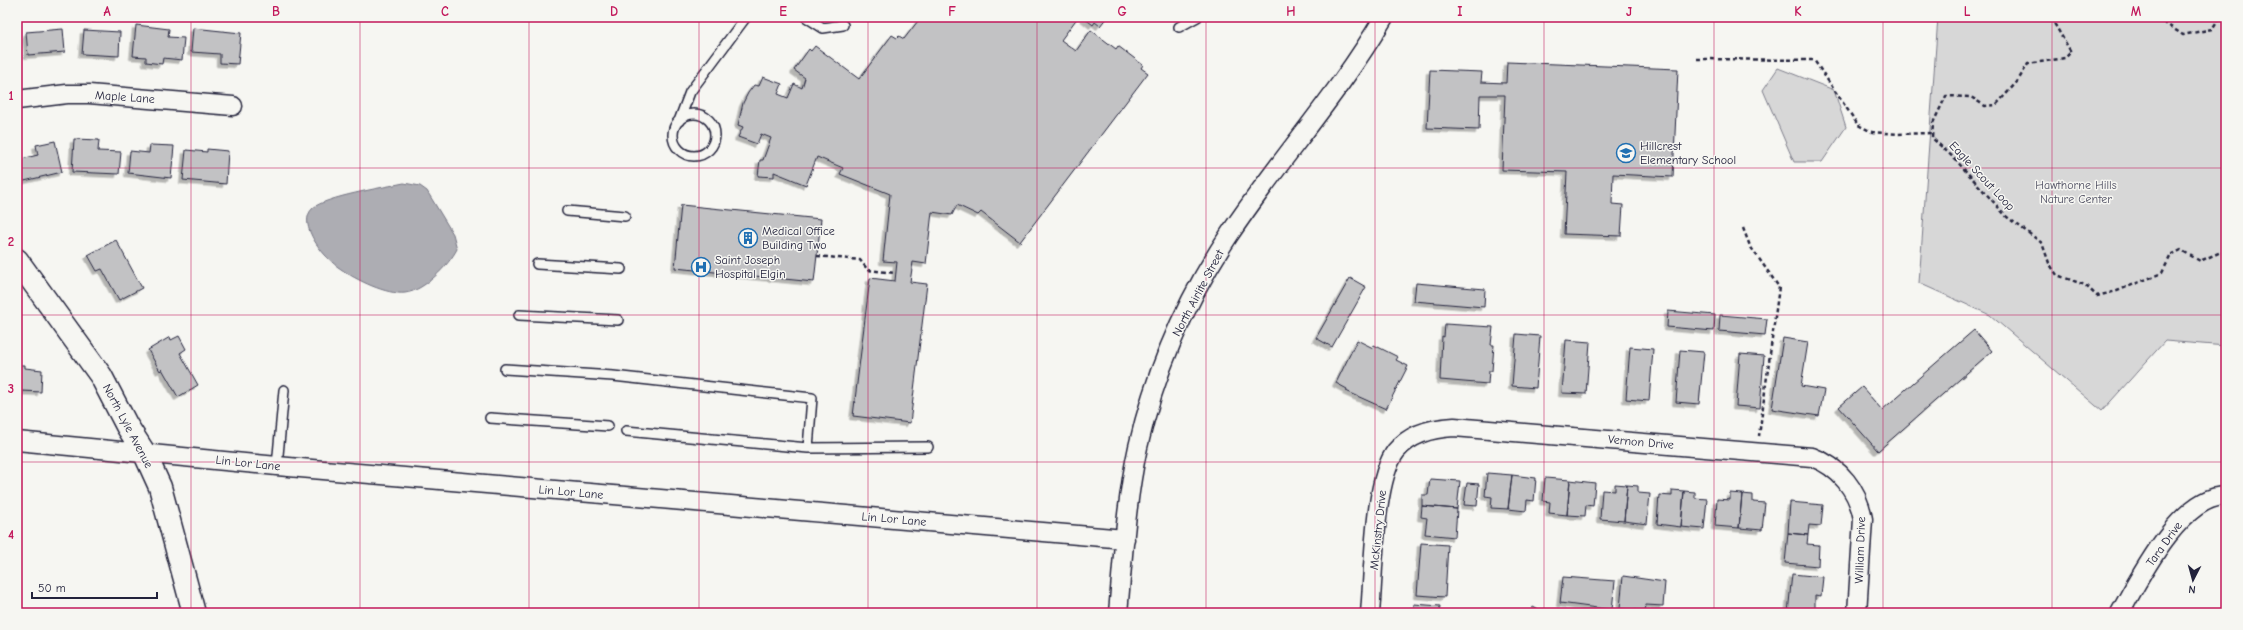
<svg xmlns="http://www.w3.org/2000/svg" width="2243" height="630" font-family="'Comic Neue',sans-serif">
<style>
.green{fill:#d7d7d7;stroke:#7c7c89}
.water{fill:#adadb3;stroke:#757583}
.building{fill:#c2c2c4;stroke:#22223b;filter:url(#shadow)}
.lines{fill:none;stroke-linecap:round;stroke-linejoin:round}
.service-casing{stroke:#22223b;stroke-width:12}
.minor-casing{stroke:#22223b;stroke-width:21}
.tertiary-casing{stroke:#22223b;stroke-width:25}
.path{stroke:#22223b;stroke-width:2.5;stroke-dasharray:4 3;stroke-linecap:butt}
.service{stroke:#f6f6f2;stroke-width:9}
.minor{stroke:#f6f6f2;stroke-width:18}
.tertiary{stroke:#f6f6f2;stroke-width:22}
.grid{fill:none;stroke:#c2185b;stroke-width:1;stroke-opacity:0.55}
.labels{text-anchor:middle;stroke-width:3;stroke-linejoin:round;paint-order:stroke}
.street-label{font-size:12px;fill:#22223b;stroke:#f6f6f2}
.poi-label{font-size:12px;fill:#22223b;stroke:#f6f6f2;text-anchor:start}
.park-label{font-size:12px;fill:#4f4f62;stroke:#f6f6f2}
.neatline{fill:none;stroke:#c2185b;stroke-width:1.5}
.grid-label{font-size:13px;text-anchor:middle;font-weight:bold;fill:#c2185b}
</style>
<defs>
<filter id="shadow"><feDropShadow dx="-3.5" dy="3.5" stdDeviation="0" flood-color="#0004"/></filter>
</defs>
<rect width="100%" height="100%" fill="#f6f6f2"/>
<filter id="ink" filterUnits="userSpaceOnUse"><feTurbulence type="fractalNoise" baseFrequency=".025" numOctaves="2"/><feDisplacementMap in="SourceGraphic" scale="8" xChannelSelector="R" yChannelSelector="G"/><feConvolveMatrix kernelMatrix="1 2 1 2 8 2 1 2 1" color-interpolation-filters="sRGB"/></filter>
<g filter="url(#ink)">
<path class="green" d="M1938 17H2226V346L2165 341 2102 411 1990 315 1919 283Z
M1778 68 1834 90 1846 127 1822 162H1794L1763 90Z"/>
<path class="water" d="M404 183 420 186 427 191 453 234 457 249C449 265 424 291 405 293 387 295 356 280 341 269 326 260 295 224 313 208 325 197 385 187 404 183Z"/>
<path class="building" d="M921 17H1078L1061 40 1076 51 1091 30 1116 49 1118 46 1143 65 1141 68 1148 73 1020 242 981 212 978 215 957 205 952 215 932 212 926 264 913 262 910 282 927 284 910 423 853 416 870 278 895 281 897 262 883 261 890 194 840 174 843 168 817 157 806 185 774 172V177L758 176 760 160H763L771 138 761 134 757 144 738 137 743 127 738 125 743 103 748 93 754 85 759 86 763 77 782 84 778 94 788 98 794 84 802 88 805 78 794 70 809 49 811 51 815 46 859 79 892 35 897 38 899 36 904 39Z
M1083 17H1107L1100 26 1095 22 1093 25Z
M136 25 169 29 168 37 184 38 182 60 163 58 162 64 146 62V57L133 56Z
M193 28 241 33 238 64 220 63V54L191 52Z
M63 29 65 52 28 55 26 32Z
M84 30 120 32 119 56 82 54Z
M1507 62 1678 69 1673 177 1613 174 1612 204 1623 205 1621 236 1564 234 1567 172 1502 170 1505 95H1480L1479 130 1427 128 1430 70 1482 72 1481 82 1506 83Z
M74 139 99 140 98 151 121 152 119 174 72 172Z
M55 141 62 172 20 182 17 160 38 155 36 145Z
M150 145 174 146 171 178 128 173 130 151 149 153Z
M207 149 228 151 226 184 183 180 186 150 207 152Z
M681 205 821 219 814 282 675 268Z
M116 240 142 288 119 300 102 269 97 271 88 255Z
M1350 278 1366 287 1332 347 1316 338Z
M1416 283 1485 289 1484 307 1414 301Z
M1668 311 1715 315 1714 331 1667 327Z
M1720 315 1767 319 1765 335 1719 331Z
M1445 324 1493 327 1491 345H1494L1492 371H1489L1488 384 1440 380 1442 336 1444 337Z
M1974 330 1992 351 1878 451 1839 407 1862 387 1882 410Z
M1516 334 1540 336 1536 388 1512 386Z
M179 336 186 349 180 353 198 385 178 397 162 369 160 371 148 350 170 337 171 340Z
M1783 338 1808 342 1801 386 1824 390 1819 416 1772 409Z
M1357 340 1373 348 1374 345 1398 357 1396 360 1408 366 1386 409 1346 391 1347 389 1336 383Z
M1566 340 1590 342 1586 394 1562 393Z
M1630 347 1653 349 1649 401 1626 399Z
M1680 350 1704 352 1699 404 1676 402Z
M1740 354 1764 356 1760 408 1736 406Z
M17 365H25V368L42 370 41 392 22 391V398L17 397Z
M1487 473 1512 475 1508 509 1491 508 1492 497 1485 496Z
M1512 475 1536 478 1534 501 1527 500 1526 511 1508 509Z
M1545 478 1570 480 1567 515 1549 513 1550 502 1543 501Z
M1430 479 1460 481 1457 509 1422 506V495H1428Z
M1570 480 1595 483 1593 506 1586 505 1585 516 1567 515Z
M1467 483 1479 484 1477 506 1464 505Z
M1615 484 1627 485 1624 521 1600 519 1602 490 1615 491Z
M1627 485 1638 486V493L1650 494 1647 524 1624 521Z
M1672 490 1684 491 1681 527 1657 524 1659 495 1672 496Z
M1684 491 1695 492V498L1707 499 1704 529 1681 527Z
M1730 493 1742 494 1739 528 1715 526 1717 499 1730 500Z
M1742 494 1753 495V502L1765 503 1762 530 1739 528Z
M1790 502 1823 505 1821 526 1809 525 1808 535 1788 533Z
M1422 506 1457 509 1455 537 1425 534 1427 518 1421 517Z
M1788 533 1808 535 1807 544 1819 545 1818 566 1785 563Z
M1421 543 1448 545 1445 597 1417 595Z
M1792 574 1823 577 1821 596 1815 595V613H1788Z
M1623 576 1665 582 1663 606 1646 605 1645 611 1620 609Z
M1563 577 1615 581 1612 610 1560 603Z
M1414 604 1440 606 1439 613H1413Z
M1533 607 1544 613H1530Z"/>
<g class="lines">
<g class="service-casing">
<path id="service" d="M806 17 823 28 843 25
M1179 27 1197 17
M673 135a21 21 0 1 1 42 0a21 21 0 1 1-42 0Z
M679 121 690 92 746 17
M567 211 625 216
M537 264 621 269
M519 315 618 320
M505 369 613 376 812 398 808 448
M490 418 608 426
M626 431 808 448 928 447
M277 466 284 390"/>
</g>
<g class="minor-casing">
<path id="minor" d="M17 100 67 94H89L233 106
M17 441 277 466 1125 539
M1118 613C1123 558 1126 501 1138 447 1155 372 1186 300 1229 235 1278 161 1339 94 1384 17
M1370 613C1374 573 1373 481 1396 451 1410 434 1433 428 1454 427L1812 457C1840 467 1858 491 1863 519L1857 613
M2120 613C2139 579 2181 495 2226 496"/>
</g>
<g class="tertiary-casing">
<path id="tertiary" d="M17 260 101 376 127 426 145 454 160 487 194 613"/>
</g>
<path class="path" d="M2056 17 2054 23 2071 52 2065 58 2028 64 2017 82 1996 105 1985 106 1971 97 1946 96 1933 123 1932 138 1954 158 2007 217 2042 243 2049 263 2057 275 2085 285 2097 296 2117 291 2162 273 2171 255 2181 250 2200 261 2221 252 2226 253
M2116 17 2142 20 2157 18 2183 35 2212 29 2220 17
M1697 59 1814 60 1858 125 1872 132 1898 134 1932 133
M1743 228 1750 246 1779 287 1759 436
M817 256 860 260 868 270 896 273"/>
<use href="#service" class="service"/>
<use href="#minor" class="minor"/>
<use href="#tertiary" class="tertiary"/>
</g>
</g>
<path class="grid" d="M191 17V613M360 17V613M529 17V613M699 17V613M868 17V613M1037 17V613M1206 17V613M1375 17V613M1544 17V613M1714 17V613M1883 17V613M2052 17V613M17 168H2226M17 315H2226M17 462H2226"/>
<defs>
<g id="school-ring" transform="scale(1)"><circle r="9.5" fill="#f6f6f2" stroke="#1f6fb2" stroke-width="1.5"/><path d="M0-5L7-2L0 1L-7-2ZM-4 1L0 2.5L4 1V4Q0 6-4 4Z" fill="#1f6fb2"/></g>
<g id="building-ring" transform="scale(1)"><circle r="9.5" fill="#f6f6f2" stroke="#1f6fb2" stroke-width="1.5"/><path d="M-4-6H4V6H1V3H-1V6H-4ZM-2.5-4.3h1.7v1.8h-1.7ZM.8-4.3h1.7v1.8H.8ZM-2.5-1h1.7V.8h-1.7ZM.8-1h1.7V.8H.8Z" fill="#1f6fb2"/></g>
<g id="hospital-ring" transform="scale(1)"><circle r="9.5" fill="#f6f6f2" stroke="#1f6fb2" stroke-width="1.5"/><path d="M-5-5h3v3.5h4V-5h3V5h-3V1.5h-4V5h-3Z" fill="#1f6fb2"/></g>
</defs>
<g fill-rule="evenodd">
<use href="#school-ring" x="1626" y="153"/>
<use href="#building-ring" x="748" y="238"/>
<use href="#hospital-ring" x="701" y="267"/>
</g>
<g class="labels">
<g class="street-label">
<text transform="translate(125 97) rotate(4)" y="4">Maple Lane</text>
<text transform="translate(1982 176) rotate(47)" y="4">Eagle Scout Loop</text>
<text transform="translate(1198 293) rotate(-62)" y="4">North Airlite Street</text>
<text transform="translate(128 426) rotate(62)" y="4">North Lyle Avenue</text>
<text transform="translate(1641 442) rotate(5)" y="4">Vernon Drive</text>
<text transform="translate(248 463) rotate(6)" y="4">Lin Lor Lane</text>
<text transform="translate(571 492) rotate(5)" y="4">Lin Lor Lane</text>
<text transform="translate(894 519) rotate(5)" y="4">Lin Lor Lane</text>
<text transform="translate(1378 530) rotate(-84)" y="4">McKinstry Drive</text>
<text transform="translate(2164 544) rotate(-54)" y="4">Tara Drive</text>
<text transform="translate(1860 550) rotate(-88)" y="4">William Drive</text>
</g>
<g class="poi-label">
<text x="1640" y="150">Hillcrest<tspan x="1640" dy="14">Elementary School</tspan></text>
<text x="762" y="235">Medical Office<tspan x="762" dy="14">Building Two</tspan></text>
<text x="715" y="264">Saint Joseph<tspan x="715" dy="14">Hospital Elgin</tspan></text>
</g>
<g class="park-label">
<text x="2076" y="189">Hawthorne Hills<tspan x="2076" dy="14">Nature Center</tspan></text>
</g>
</g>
<rect width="2243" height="630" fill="none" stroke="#f6f6f2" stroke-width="44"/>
<g transform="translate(2193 580) rotate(186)" stroke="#f6f6f2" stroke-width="3" paint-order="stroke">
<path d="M0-3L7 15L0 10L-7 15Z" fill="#22223b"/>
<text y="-6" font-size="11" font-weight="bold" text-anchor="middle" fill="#22223b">N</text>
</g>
<path d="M32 592v6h125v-6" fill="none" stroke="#22223b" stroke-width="2"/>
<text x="38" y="592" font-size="12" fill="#22223b" stroke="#f6f6f2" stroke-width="3" paint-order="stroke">50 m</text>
<rect x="22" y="22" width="2199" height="586" class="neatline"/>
<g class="grid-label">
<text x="107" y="16">A</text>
<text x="276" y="16">B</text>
<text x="445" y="16">C</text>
<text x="614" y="16">D</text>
<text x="783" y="16">E</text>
<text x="952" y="16">F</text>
<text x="1122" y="16">G</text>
<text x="1291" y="16">H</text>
<text x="1460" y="16">I</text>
<text x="1629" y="16">J</text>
<text x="1798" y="16">K</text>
<text x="1967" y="16">L</text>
<text x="2136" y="16">M</text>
<text x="11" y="100">1</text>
<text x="11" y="246">2</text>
<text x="11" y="393">3</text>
<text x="11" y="539">4</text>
</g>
</svg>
